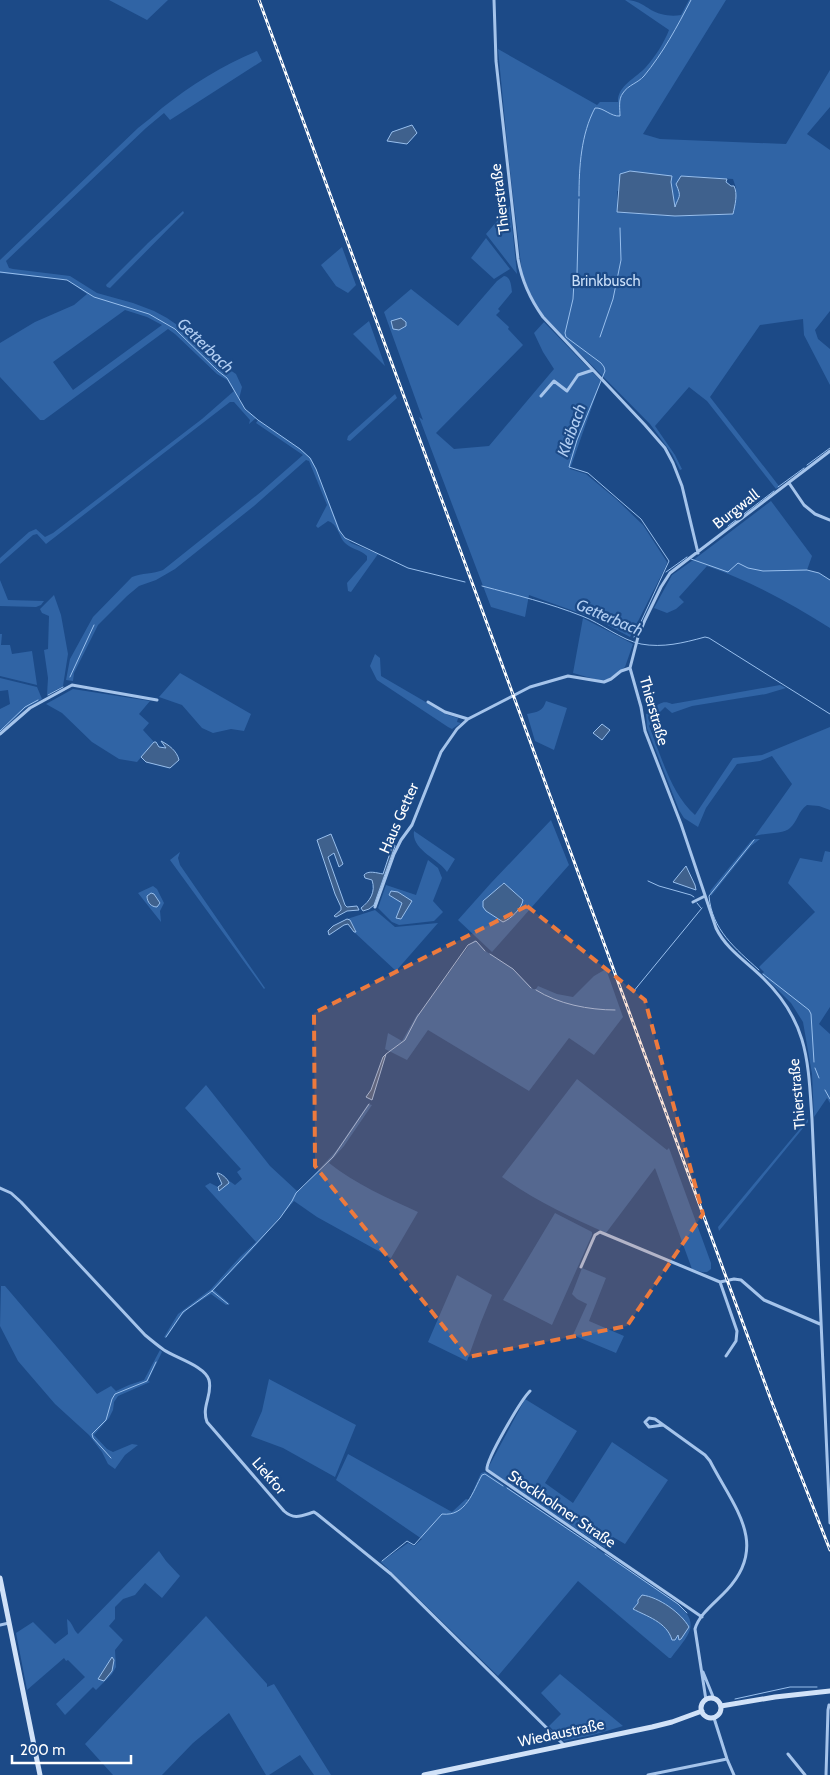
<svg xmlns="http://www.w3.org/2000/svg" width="830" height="1775" font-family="Cabin,sans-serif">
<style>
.green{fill:#3064a5;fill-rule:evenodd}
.water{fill:#3f618d;stroke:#98bfed}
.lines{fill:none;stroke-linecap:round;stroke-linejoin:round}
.stream{stroke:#98bfed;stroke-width:1}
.street{stroke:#a5c4eb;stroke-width:3}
.secondary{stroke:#d1e2f8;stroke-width:5}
.rail-casing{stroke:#fff;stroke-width:3}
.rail{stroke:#1c4a87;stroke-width:1;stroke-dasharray:4;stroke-linecap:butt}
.marked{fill:#ed7a3d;fill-opacity:0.2;stroke:#ed7a3d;stroke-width:4;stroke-dasharray:10 6;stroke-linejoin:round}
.labels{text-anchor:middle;stroke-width:4.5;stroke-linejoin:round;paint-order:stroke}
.street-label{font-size:15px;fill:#fff;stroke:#1c4a87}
.park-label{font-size:15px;fill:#cadff8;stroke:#1c4a87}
.water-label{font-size:16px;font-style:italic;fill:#b1cef3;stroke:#1c4a87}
</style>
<rect width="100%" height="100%" fill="#1c4a87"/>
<path class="green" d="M109 0H168L147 20Z
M625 0C643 0 646 10 661 14 668 16 675 16 681 15L689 0H726L643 134 660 139 786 144 830 70V107L807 134 830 150V311L815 330 818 339 830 349V385L804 335 803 319 760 325 710 397 779 486 776 489 707 401 689 387 655 426 675 455 682 469 680 470 672 454 650 424 544 317 533 301 522 273 508 153 498 49 597 105 600 102H618C617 86 636 78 646 67 655 57 664 43 669 30ZM681 176 733 179 736 188 733 214 675 216 617 212V191L671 182 675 207 681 194Z
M257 51 262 61 170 120 164 113 146 128 6 261 9 268 13 269 70 276 97 293 133 303 154 311 167 318 180 327 224 373 230 370 236 374 242 387 239 399 245 409 256 418 249 424 250 420 234 402H230L46 544 37 534 33 535 0 564V558L29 532 36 529 45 537 53 533 202 419 234 391 227 380 217 374 175 334 168 329 44 420H40L0 377V343L35 322 74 305 87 294 67 280 0 273V260L138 128C146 122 154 115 162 108 191 85 223 65 257 51ZM125 310 147 317 162 325 73 390 53 362Z
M510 206 517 274 486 234Z
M183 211 184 213 110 288 107 287 106 285 148 243Z
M486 238 510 269 494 279 471 258Z
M342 247 356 285 348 293 336 286 321 265Z
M504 276C511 277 511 285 512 292L498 309 500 311 496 315 509 327 508 329 523 345 436 433 454 449 489 446 554 369 543 352 534 333 544 322 601 381 570 469 586 474 616 499 643 525 667 562 666 566 630 637 596 619 529 595 525 617 491 607 419 417 423 420 384 312 411 289 458 326 497 281Z
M369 321 385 366 353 334Z
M395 394 397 398 350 441 347 440 348 436Z
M258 420 302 450 311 458 316 469 342 535 351 543 378 554 351 592 348 591 347 583 367 560V556C361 550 351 549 345 543 339 537 338 524 328 521L318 528 316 526 327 505 309 461 306 460 254 506 175 569 156 580 139 586 127 596 98 625 74 673 73 681 66 680 70 659 93 617 132 577C142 573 153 574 163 570L262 491 303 455 256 423Z
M771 501 812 556 807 570 819 573 830 580V628C791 604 751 581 707 566L679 597 684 602 676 609 667 613 654 608 672 575 696 558Z
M0 580 8 600 44 601 41 605 36 607 0 606Z
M54 595 61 615 68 654 63 686 47 695 48 678 44 650 48 649 49 616 42 613 40 609Z
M583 618 633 644 625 667 608 679 601 681 573 673Z
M0 634H2L1 645H10L12 654 32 651 37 685 0 676Z
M375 654 380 658 381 676 448 715 458 718 457 722 461 723 452 729 448 727 377 680 370 666Z
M180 673 251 714 244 731 231 729 213 733 202 728 182 705 159 697Z
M0 678 37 687 42 699 26 708 0 732V709L10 704 8 690 0 691Z
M780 685 786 688 766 694 692 706 672 713 665 707 657 715 653 712V708C660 703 664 700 672 704Z
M73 689 150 701 139 714 149 723 143 730 154 742 137 762 119 759 92 742 62 713 46 704Z
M546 701 567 708 554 750 535 741 527 714C538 712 543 711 546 701Z
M649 713 654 718 649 726C661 755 671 794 695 815L733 758 762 755 830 727V810L819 806 807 805C798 811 798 821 790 828 785 834 763 833 755 836L792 784 772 756 760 761 737 764 706 808 698 827 684 818 679 810 647 728 646 714Z
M551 820 569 865 492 952 458 920 491 883ZM504 883 523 900 503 922 490 912 501 884Z
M414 831 455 859 447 872C439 859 411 850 414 831Z
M754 839H760L751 846 711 896 710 891 751 841Z
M825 851 830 852V1007L819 1024 830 1034V1103L827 1098 814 1117 812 1074 803 1022 791 1003 762 974 764 972 759 967 815 912 788 883 800 858 822 862Z
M180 852 178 858 180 865 265 988 264 989 170 860Z
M428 860 438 868 442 878 433 901 443 912 434 921 399 925 392 922 378 908 386 885 416 895Z
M153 886 157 889 164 903 160 911 161 922 138 893Z
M375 910 395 927 438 923 396 971 354 932 356 931 350 920 347 919Z
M475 940 484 950 512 968 533 989H536L538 986 557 994 573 997 594 976 606 969 623 1017 594 1055 569 1038 529 1091 428 1030 407 1060 385 1049 388 1033 402 1041 418 1013 419 1014 470 944Z
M577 1079 667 1150 669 1148 711 1263V1269L707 1272H702L692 1269 655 1168 606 1233C570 1217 534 1200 502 1177Z
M206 1085 270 1166 297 1191 303 1187 336 1151 368 1104 372 1105 344 1146 329 1163C355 1184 388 1198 418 1212L391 1258 317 1217 294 1201 252 1250 214 1290 230 1304 226 1305 211 1294 188 1309 182 1315 166 1338 164 1337 178 1314 211 1289 240 1257 256 1242 205 1186 210 1183 218 1187 217 1190 229 1183 228 1180 235 1185 242 1179 237 1172 241 1169 185 1108Z
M808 1119V1122L719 1231 718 1227Z
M555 1213 592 1232V1235L552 1325 503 1300Z
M582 1268 606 1278 589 1321 624 1336 616 1353 573 1335 587 1304 577 1299 572 1294Z
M457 1275 492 1295 481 1322 467 1361 428 1342Z
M1 1286H5L97 1394 111 1386 116 1391 129 1385 144 1380 160 1350 162 1352 148 1381 150 1382 118 1396 114 1402 113 1410 109 1418 94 1435 107 1449 113 1452 132 1444 138 1445 125 1455 115 1469 108 1464 102 1452 89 1435 55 1404 18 1361 0 1326Z
M269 1379 356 1425 335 1477 283 1448 251 1436 262 1411Z
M525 1399 577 1431 545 1483 573 1503 612 1442 668 1480 625 1544 613 1537 605 1548 487 1470Z
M348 1454 452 1512 466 1499 469 1500 481 1473 485 1472 674 1601C703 1624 689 1634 671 1658H669L578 1581 498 1676 381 1562 408 1543 414 1546 422 1539 336 1480Z
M159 1551 166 1561 180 1576 162 1598 145 1583 135 1595 123 1599 115 1607V1619L109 1626 123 1640 115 1650 116 1667 112 1674 96 1690 93 1687 65 1715 56 1704 85 1677 68 1660 66 1661 64 1658 27 1690 16 1633 33 1622 55 1644 68 1634 67 1619C73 1623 73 1630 78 1634Z
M206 1616 267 1684V1687L274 1684 331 1775H314L300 1755 269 1775H266L229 1713 193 1743 162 1775H113L85 1744Z
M560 1674 623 1726 593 1735 564 1741 549 1726 561 1714 541 1693Z"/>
<path class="water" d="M412 125 417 133 407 144 387 141 392 132Z
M630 171 672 176 671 182 675 207C679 195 682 198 676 184L681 176 727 179 726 182 731 186H734C738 194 735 205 733 214L675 216 617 212 620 174Z
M401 318 406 322V326L399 330 393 329 391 321Z
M602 724 610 730 602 740 593 733Z
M161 741C169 745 177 751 179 760L170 768 146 762 141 757 154 742H156L159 747 166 748Z
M331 834 343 864 339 867 334 853 328 857 345 905 347 907 357 906 359 910 347 911 336 917 334 916 341 910V907L335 894 317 840Z
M393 841 395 846 374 905 369 909 363 911 361 908C370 901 376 892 372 880L365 878 364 875C368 870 377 873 383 874L392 847 390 843Z
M686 866 695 885 696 890 673 882Z
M504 883 523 900C522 908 511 919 503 922L486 911 483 907V901Z
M391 891 398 892 412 901 401 919 396 918 402 903 389 895Z
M151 893 154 894 160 903 157 907C151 907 147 902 147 896Z
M347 919 350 920 356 932H354L348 924 344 925 329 935 328 931 333 926Z
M386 1054 372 1100 366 1097 371 1090 383 1057Z
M217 1173C221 1173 228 1179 229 1183L219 1191 218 1187 222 1184Z
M642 1595C659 1597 681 1613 689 1627L681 1639 679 1640 678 1635 675 1640H672C667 1622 646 1616 633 1609L638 1603V1600Z
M112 1657 114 1660 112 1671 104 1681 98 1679Z"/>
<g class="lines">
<path class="stream" d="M579 196C579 167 581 134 595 108 603 107 611 117 620 116 620 109 618 99 623 93 628 85 638 83 644 76 663 53 677 27 691 0
M579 199 577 274 574 282 573 299 565 333 566 337 601 363 604 367 605 371 577 440 569 467 588 473 641 519 669 561 634 637
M0 272 67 280 94 297 149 314 175 329 218 371 227 378 245 409 258 420 300 449 310 458 316 469 339 530 345 538 408 568 465 582
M600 337 613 299 621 260 620 228
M807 465 830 448
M778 487 804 468
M728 526 774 491
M691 559 728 572 738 563 748 568 763 571 807 570 819 573 830 580
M666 572 687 557
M482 586C516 595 549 603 582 616 601 623 621 640 641 644 663 648 683 643 705 637L709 638 830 714
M70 677 94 625
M48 695 63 687
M0 731 25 707 38 700
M754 840 709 896C712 930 735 948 759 970
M648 881 659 886 691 895 694 897
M697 903 701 908
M490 954 513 969 531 988
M763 974 809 1010 811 1014 814 1062
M536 990C558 1004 589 1010 615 1010
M633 992 702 908
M386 1054 405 1040 417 1017 468 945 476 941 485 951
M815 1068 819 1078
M825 1090 830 1099
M212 1291 228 1304
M166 1337 183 1312 212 1291 280 1218 292 1201 296 1193 333 1157 369 1104
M111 1458 93 1438 92 1434 106 1420 112 1399 115 1394 147 1381 156 1362
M507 1488 596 1548
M605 1554 678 1604 687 1613
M382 1561 407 1541 414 1545 415 1544 442 1514C466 1517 473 1491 482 1475L485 1474 503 1486
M735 1699 790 1687H817"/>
<path class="street" d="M494 0 496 61 518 259C522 282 530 299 543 317L645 425 665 448 673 463 682 486 698 553
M541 396 554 381 567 391 578 375 593 370
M830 451 670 573 661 587 645 620 638 637 630 668 641 707 645 731 681 824 716 928C726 949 747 962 763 978 808 1022 808 1060 812 1119L830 1523
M789 483 804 505 815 514 830 520
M428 702 445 712 468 719
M0 734 30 708 72 685 157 700
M693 902 705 896
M375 907 394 854 401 840 412 825 441 752 457 729 468 719 530 687 568 676 604 682 611 679 621 671 630 668
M0 1188 11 1193 21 1202 145 1335C151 1340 157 1345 164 1350 176 1358 205 1366 209 1380 213 1395 201 1406 207 1422L284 1511C294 1520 301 1516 314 1512L317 1514 391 1574 564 1745
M581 1267 595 1235 600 1232 720 1282
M726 1356 736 1341 737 1331 720 1282 734 1279 741 1280 764 1300 820 1324
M530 1391C521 1400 485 1461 487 1470L702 1617
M663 1425 649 1427 645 1422 649 1418 655 1419 705 1455 710 1461C733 1506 770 1544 727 1590 716 1602 699 1614 695 1629L706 1700
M0 1625 9 1623
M703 1672 714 1699
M714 1718 727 1759 734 1775
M788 1754 805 1775
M648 1775 727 1759
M826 1775 828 1710 829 1705"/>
<path class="secondary" d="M0 1578 40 1775
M701 1708a10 10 0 1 1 20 0a10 10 0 1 1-20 0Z
M721 1706 775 1697 830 1691
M424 1775 652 1727 672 1722 702 1711"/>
<g class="rail-casing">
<path id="rail" d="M259 0 771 1400 830 1550"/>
</g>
<use href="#rail" class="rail"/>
</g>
<path class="marked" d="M527 906 645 1000 703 1214 627 1326 468 1357 315 1166 314 1013Z"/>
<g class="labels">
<g class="street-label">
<text transform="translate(500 199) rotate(-97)" y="5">Thierstraße</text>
<text transform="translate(736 509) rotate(-38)" y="5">Burgwall</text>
<text transform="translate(654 711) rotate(74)" y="5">Thierstraße</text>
<text transform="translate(399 818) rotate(-66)" y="5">Haus Getter</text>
<text transform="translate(797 1094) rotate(-95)" y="5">Thierstraße</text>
<text transform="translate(269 1476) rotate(49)" y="5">Liekfor</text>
<text transform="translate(562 1509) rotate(34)" y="5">Stockholmer Straße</text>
<text transform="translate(561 1733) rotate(-12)" y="5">Wiedaustraße</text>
</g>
<g class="park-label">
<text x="606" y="286">Brinkbusch</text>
</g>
<g class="water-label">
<text transform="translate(206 345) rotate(44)" y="6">Getterbach</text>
<text transform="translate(571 430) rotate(-70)" y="6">Kleibach</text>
<text transform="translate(610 617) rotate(23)" y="6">Getterbach</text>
</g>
</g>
<path d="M12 1755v8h119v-8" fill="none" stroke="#ffffff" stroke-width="2.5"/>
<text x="20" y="1755" font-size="15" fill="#ffffff" stroke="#1c4a87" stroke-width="4" paint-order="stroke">200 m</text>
</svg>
